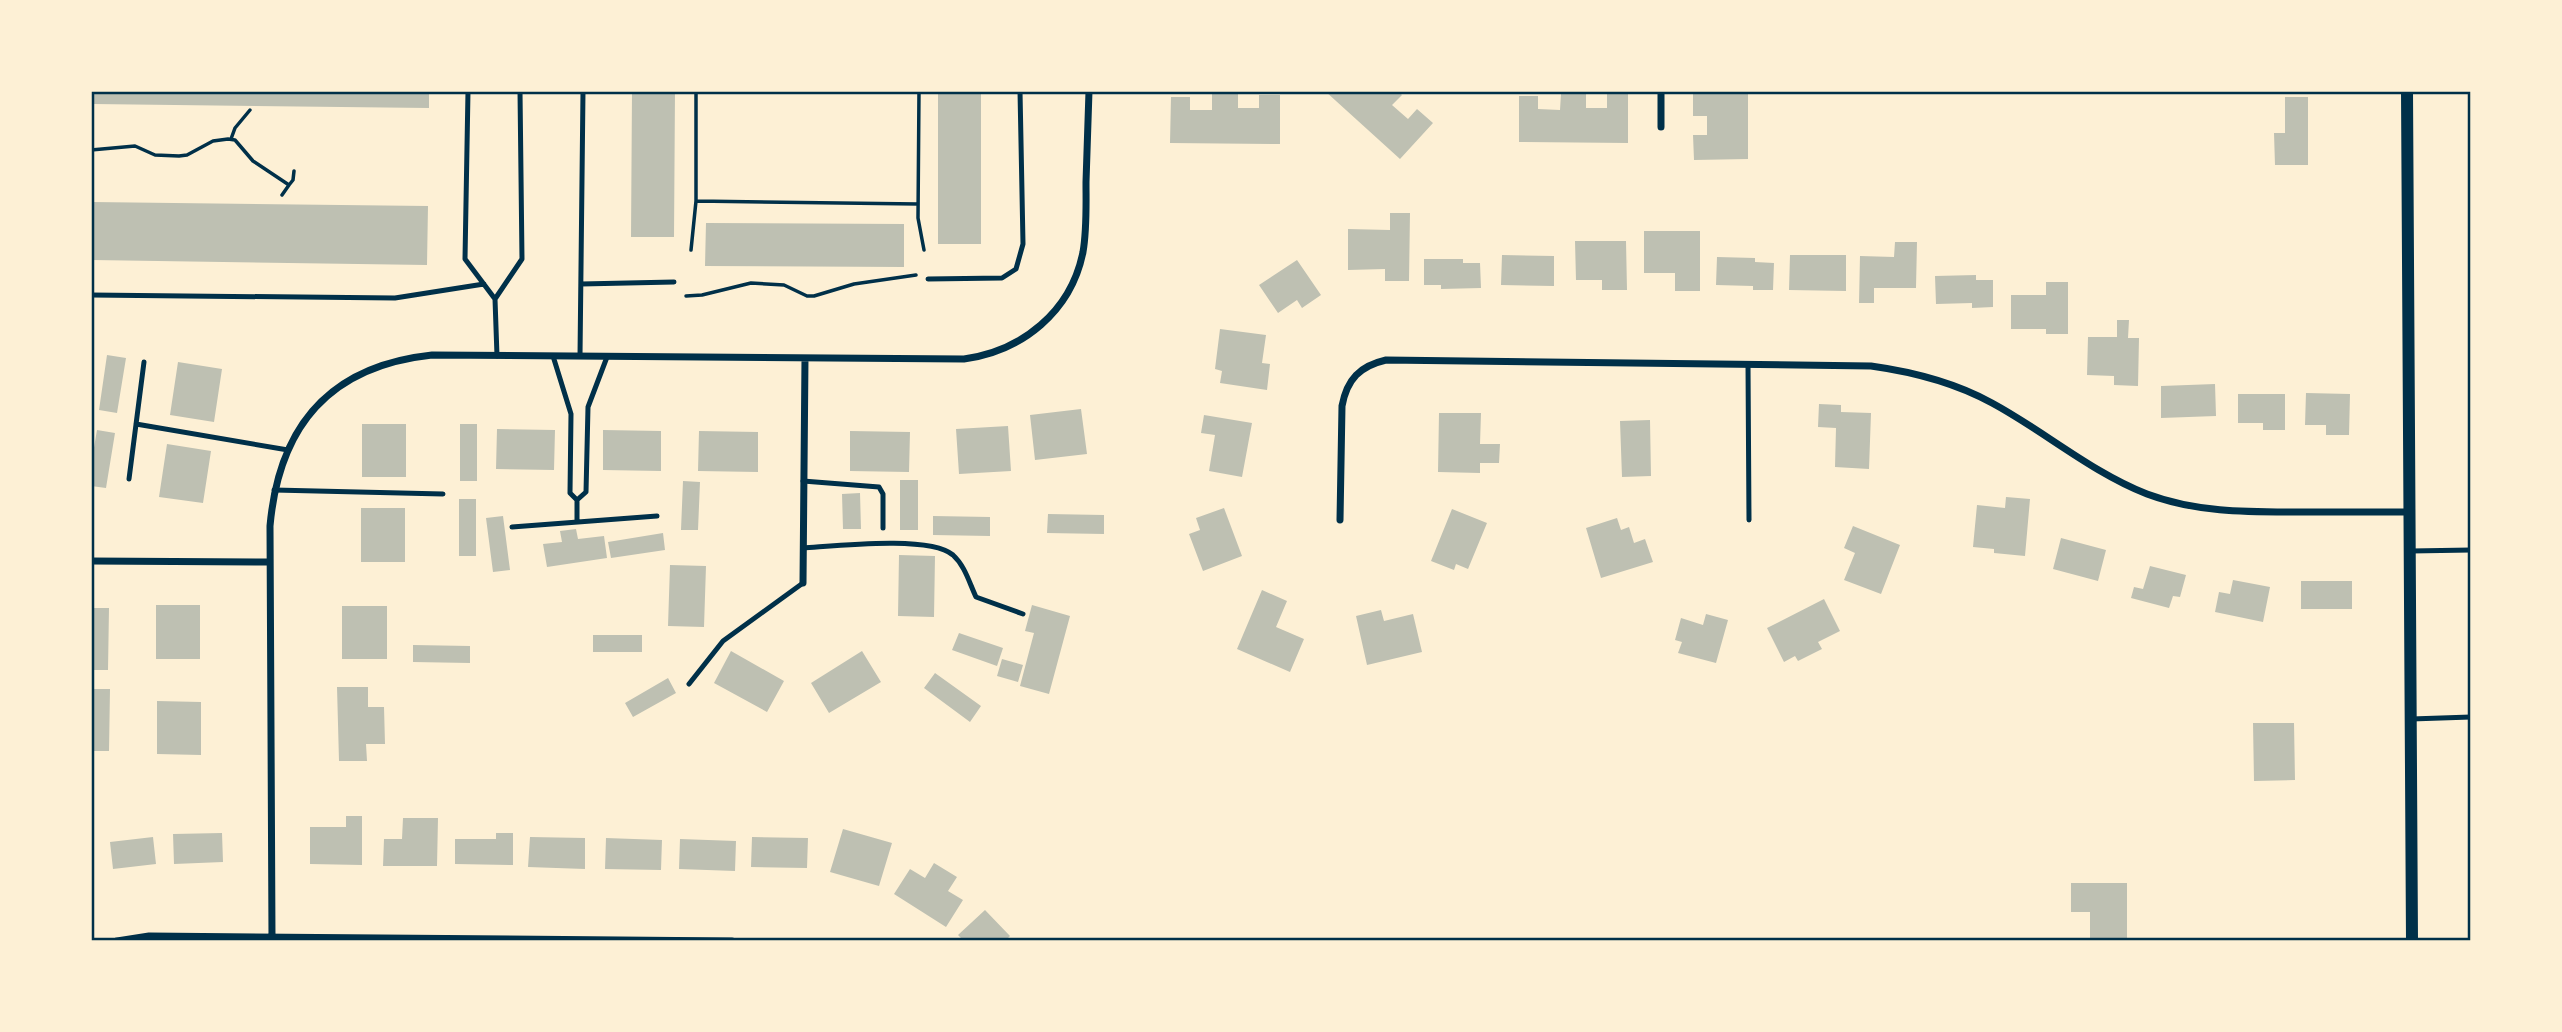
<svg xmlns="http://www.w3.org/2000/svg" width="2562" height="1032" font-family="Mulish,sans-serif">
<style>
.building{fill:#bec0b2}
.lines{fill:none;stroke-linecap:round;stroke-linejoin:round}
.path{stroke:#003049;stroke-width:3.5}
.service{stroke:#003049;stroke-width:5}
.minor{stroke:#003049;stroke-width:7}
.tertiary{stroke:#003049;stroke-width:12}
.neatline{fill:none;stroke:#003049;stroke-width:2.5}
</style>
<rect width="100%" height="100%" fill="#fdf0d5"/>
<path class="building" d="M94 91H429V108L93 104Z
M632 91H675L674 237H631Z
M938 91H981V244H938Z
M1325 91H1398L1402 95 1392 105 1408 119 1417 109 1433 123 1400 159Z
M1693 91H1748V159L1694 160 1693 135H1707V116H1693Z
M1212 94H1238V108H1259V95H1280V144L1170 143 1171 97H1190V110H1212Z
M1561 94H1586V108H1607V94H1628V143L1519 142V96H1538V109L1560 110Z
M2285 97H2308V165H2275L2274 133H2285Z
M92 202 428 206 427 265 92 260Z
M1390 213H1410L1409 281H1385V269L1348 270V229L1390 230Z
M706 223 904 224V267L705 266Z
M1644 231H1700V291H1675V273H1644Z
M1575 241H1626L1627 290H1602V280H1576Z
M1895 242H1917L1916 288H1874V303H1859L1860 256 1894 257Z
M1502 255 1554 256V286L1501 285Z
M1790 255H1846V291L1789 290Z
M1717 257 1755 258V262L1774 263 1773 290H1753V286L1716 285Z
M1424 259H1463V263H1480L1481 288 1441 289V285H1424Z
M1297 260 1321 295 1302 308 1297 300 1278 313 1259 285Z
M1976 275V280H1993V307L1972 308V303L1936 304 1935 276Z
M2046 282H2068V334H2046V329H2011V295H2046Z
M2117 320H2129L2128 338H2139L2138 386 2114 385V376L2087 375 2088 337H2117Z
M1220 329 1266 335 1262 363 1270 364 1267 390 1220 383 1222 371 1215 369Z
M107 355 126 358 117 413 99 410Z
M178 362 222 369 214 422 170 415Z
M2215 384 2216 416 2161 418V386Z
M2306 393 2350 394 2349 435H2326V425H2305Z
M2238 394H2285V430H2263V423H2238Z
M1819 404 1841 405V412L1871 413 1869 469 1835 467 1836 428 1818 427Z
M1081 409 1087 454 1035 460 1030 415Z
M1439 413H1481L1480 444H1500L1499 463H1480V473L1438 472Z
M1204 415 1252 423 1242 477 1209 471 1215 435 1201 433Z
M1650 420 1651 476 1622 477 1620 421Z
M362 424H406V477H362Z
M460 424H477V481H460Z
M1008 426 1011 471 959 474 956 429Z
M497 429 555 430 554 470 496 469Z
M97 430 115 433 106 488 91 486V465Z
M603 430 661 431V471L603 470Z
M699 431 758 432V472L698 471Z
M850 431 910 432 909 472 850 471Z
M167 444 211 451 203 503 159 497Z
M900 480H918V530H900Z
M683 481 700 482 698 530H681Z
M860 493 861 529H843L842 494Z
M2006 497 2030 499 2025 556 1994 553V549L1973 547 1977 505 2005 508Z
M459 499H476V556H459Z
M361 508H405V562H361Z
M1224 508 1242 556 1203 571 1189 534 1200 530 1196 518Z
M1452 509 1487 523 1468 569 1456 564 1454 570 1431 561Z
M1048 514 1104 515V534L1047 533Z
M503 516 510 570 493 572 486 518Z
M933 516 990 517V536L933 535Z
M1617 518 1621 530 1629 527 1634 543 1645 539 1653 562 1601 578 1586 528Z
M1853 526 1900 545 1881 594 1844 580 1855 553 1844 548Z
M576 529 578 539 604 536 607 558 547 567 543 544 562 542 560 531Z
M663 533 665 550 611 558 608 542Z
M2061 538 2106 550 2098 581 2053 569Z
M899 555 935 556 934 617 898 616Z
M670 565 706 566 704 627 668 626Z
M2150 566 2186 575 2180 597 2173 596 2169 608 2131 598 2134 587 2143 589Z
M2233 580 2270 587 2263 622 2215 612 2219 592 2230 594Z
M2301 581H2352V609H2301Z
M1262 590 1287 601 1276 627 1304 639 1290 672 1237 649Z
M1824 599 1840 631 1818 642 1822 649 1798 661 1795 656 1784 662 1767 628Z
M156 605H200V659H156Z
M1032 605 1070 616 1049 694 1020 686 1034 633 1025 631Z
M342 606H387V659H342Z
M91 608H109L108 670H91Z
M1381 610 1384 621 1413 614 1422 652 1367 665 1356 616Z
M1706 614 1728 620 1716 663 1678 653 1682 642 1675 640 1681 618 1703 625Z
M959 633 1003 648 997 666 952 650Z
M593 635H642V652H593Z
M413 645 470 646V663L413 662Z
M731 651 784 681 767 712 714 683Z
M862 651 881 682 829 713 811 683Z
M1002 659 1023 665 1018 682 997 676Z
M935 673 981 706 970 722 924 688Z
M668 678 676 693 633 717 625 703Z
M337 687H368V707H384L385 744H366L367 761H339Z
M91 689H110L109 751H91Z
M157 701 201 702V755L157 754Z
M2253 723H2294L2295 780 2254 781Z
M346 816H362V865L310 864V827H346Z
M403 818H438L437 866H383L384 839H402Z
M843 829 892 843 879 886 830 872Z
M222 833 223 862 174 864 173 834Z
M496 833H513V865L455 864V839H496Z
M153 837 156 864 113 869 110 842Z
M530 837 585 838V869L528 867Z
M752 837 808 838 807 868 751 867Z
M606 838 662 840 661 870 605 869Z
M680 839 736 841 735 871 679 869Z
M934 863 957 877 948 891 963 900 946 927 894 894 910 869 925 878Z
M2071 883H2127V941H2090V912H2071Z
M985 910 1010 936 1005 941H964L958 935Z"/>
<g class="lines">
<path class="path" d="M696 91V201L918 204
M919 91 918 218 924 250
M231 139 235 128 250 110
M91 150 135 146 155 155 179 156 187 155 213 141 228 139 235 140 253 161 289 185 293 180 294 171
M282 195 289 185
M691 250 696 201
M686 296 702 295 751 283 784 285 807 296H814L854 284 916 275"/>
<path class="service" d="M468 91 465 259 495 299 497 356
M928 279 1002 278 1016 269 1023 244 1020 91
M581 284 674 282
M91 295 395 298 484 284
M495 299 522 259 520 91
M553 356 571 414 570 493 577 500 586 492 588 407 607 357
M580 356 583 91
M1748 364 1749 520
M136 424 288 450
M129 479 144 362
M803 481 879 487 883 494V528
M274 490 443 494
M577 521V500
M512 527 657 516
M803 548C835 546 930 535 953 555 965 566 969 582 976 597L1023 614
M2411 551 2471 550
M689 684 723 641 803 583
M2411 719 2471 717"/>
<path class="minor" d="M1661 127V91
M1340 520 1342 406C1347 379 1360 366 1386 360L1871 366C1914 372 1954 382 1992 403 2044 431 2091 472 2147 494 2195 512 2244 512 2294 512 2332 512 2371 512 2410 512
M91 561 270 562
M803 583 805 358
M272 937 270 526C279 426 329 366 432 355L964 359C1022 351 1071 312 1083 252 1087 229 1086 205 1086 182 1087 152 1088 121 1089 91
M117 941 149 936 732 941"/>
<path class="tertiary" d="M2407 91 2412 941"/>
</g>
<rect width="2562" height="1032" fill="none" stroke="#fdf0d5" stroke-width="186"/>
<rect x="93" y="93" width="2376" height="846" class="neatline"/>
</svg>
